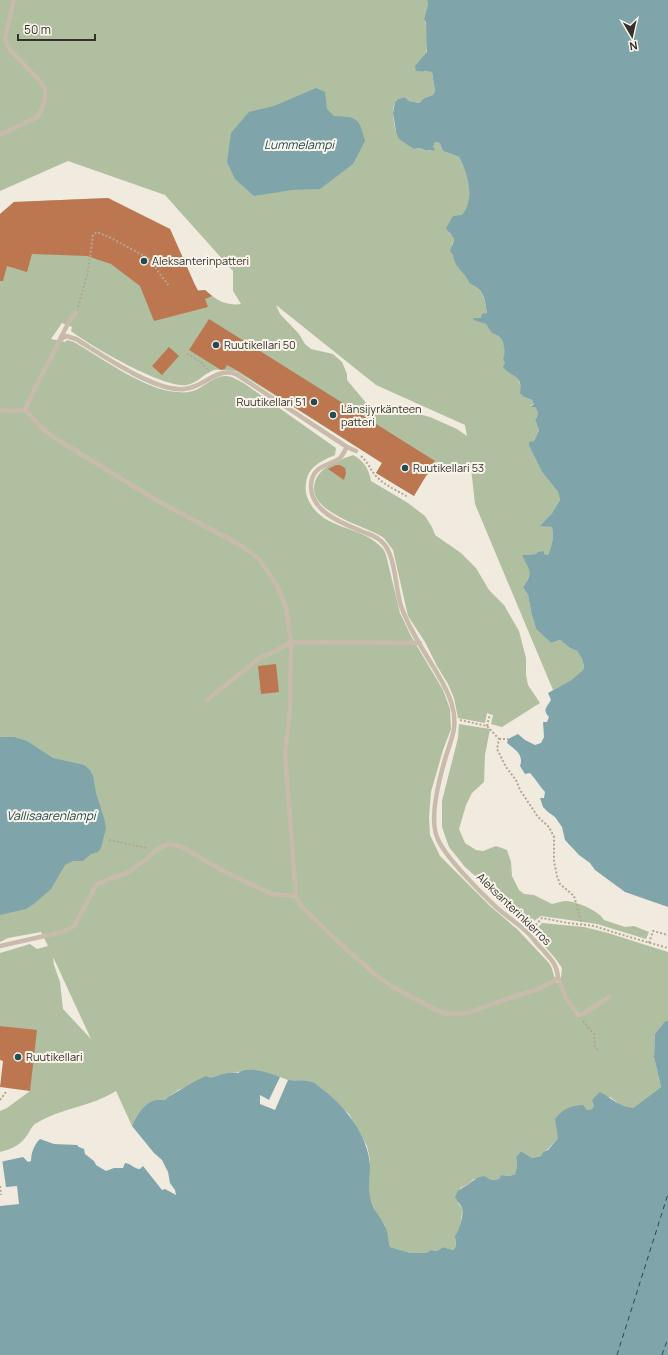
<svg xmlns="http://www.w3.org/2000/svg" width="668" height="1355" font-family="Manrope,sans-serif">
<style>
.green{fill:#b0bf9f;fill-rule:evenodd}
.water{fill:#7fa5ab}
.pier{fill:#f1eade}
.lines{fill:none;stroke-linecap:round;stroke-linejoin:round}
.ferry{stroke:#224c54;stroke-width:1;stroke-dasharray:5 4;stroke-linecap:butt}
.building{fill:#bc7750}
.path{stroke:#b4a695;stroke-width:2;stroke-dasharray:2 2;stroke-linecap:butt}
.service{stroke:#c8bbab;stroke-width:4.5}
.poi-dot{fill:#224c54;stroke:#f8f4ea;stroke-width:1.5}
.labels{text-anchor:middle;stroke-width:4;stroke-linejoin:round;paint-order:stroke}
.poi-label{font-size:11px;fill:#362f2a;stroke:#f8f4ea;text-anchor:start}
.street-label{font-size:11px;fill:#362f2a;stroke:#f8f4ea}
.water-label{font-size:12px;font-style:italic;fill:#224c54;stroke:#f8f4ea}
</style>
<rect width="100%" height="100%" fill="#f1eade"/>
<path class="green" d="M0 0H427L428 4 424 19C430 31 426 59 424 72H432L435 91 433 95 424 98 419 103 409 101 405 97C403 98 400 98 398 99 390 104 394 124 396 132L414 149 420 148 422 150 431 151 435 142H438L440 144 443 151 459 157C466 171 475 196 466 211 462 219 454 226 449 233L453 236 454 240C451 245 452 247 453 252 456 269 463 269 469 283 485 291 484 297 487 313L481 318H473L486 324 501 338 504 344 505 363 514 375 518 378 524 397 532 400 534 405H530L531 407H535C539 412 538 416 535 420L539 430 534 441 529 446 542 472 558 492 560 500 552 513 541 525 552 527C554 538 552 545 548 555L544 554V551L536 554 522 555C530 571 533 572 523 587L528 595 531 612 536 629 551 643 560 640 570 648 577 651 582 659 584 666 583 670 571 680 553 690 475 504 471 468C457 475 438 464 425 477 421 482 417 490 414 496L376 473 382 463 236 371C230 371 220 369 214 370 206 372 198 383 187 385 164 389 91 346 71 331L72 327 62 323 51 339 65 342 67 340 74 342C102 358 146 391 178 392 185 393 192 392 198 389 207 384 215 376 226 376 232 376 240 381 245 384L336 448 335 455C321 461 308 467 306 483 305 491 306 496 310 503 325 530 361 526 380 546 384 549 386 554 387 559L400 613 411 636 443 690 450 709 451 729 443 750 431 792 429 817 430 835 440 856 491 907 517 929 548 962C554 969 552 974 557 983L561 978 562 968 555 958 533 933 542 923 584 927 608 933 668 952V1021H665L655 1034 654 1057 661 1087 633 1108H624L610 1097 594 1105 592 1109 587 1110 558 1138 547 1150 543 1152 541 1156 532 1158 521 1151 516 1157 517 1166 515 1174 510 1176 501 1175 499 1179 491 1180 474 1179 469 1184 460 1188 458 1203 462 1208V1212L460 1229 455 1239 456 1246 453 1250 443 1247 437 1251 431 1250 426 1253H411L390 1247 385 1225 377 1214 370 1199 368 1188 370 1170V1160L367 1146 349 1114 312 1082 288 1080 261 1071 235 1072 216 1076 178 1090C174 1094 168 1095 165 1100 162 1100 158 1100 156 1100 144 1102 136 1116 132 1126L116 1091C91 1107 60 1108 35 1124 32 1126 30 1131 28 1134 21 1145 12 1149 0 1152V1111L7 1108 30 1091 7 1027 0 1026V953L30 944 37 949 48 946 41 932 8 938 0 942V214L14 202 108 198 170 229 195 285 198 290H205C217 300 225 306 241 304L233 291V271L165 195 68 161 0 191ZM276 305 376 385 465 425 467 436 457 429 430 417 414 413 378 412 367 404 347 380V374L342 362 333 354 311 349 305 344 299 334 280 314ZM53 958 54 959 91 1039 63 1009 60 982 54 965Z
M353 455C364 461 369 469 371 481L408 503 425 516 432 527 435 535 461 553 476 568 489 590 504 605 519 631 526 658V675L528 685 540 703 502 727 491 724 493 715 487 713 485 723 458 718 454 698 448 684 437 666 425 642 408 616 393 550C389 545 386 539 381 536 364 526 313 513 314 488 315 468 337 461 353 455Z
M459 724 490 729 485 755 484 782 472 793 466 805 459 829 465 843 476 850 483 851 496 846 507 850 511 862 512 876 519 890 524 894 534 895 552 904C556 903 560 902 564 901 574 900 600 911 604 920L625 927 634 926 649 932 646 939 597 924 541 916 526 927 504 908 482 882 465 867 449 847 442 827V801L458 738Z"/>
<path class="water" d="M427 0H668V907L625 892 595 870 590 863 579 855 565 840 562 827 555 817 548 812 543 807 540 798H544L545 792C539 786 536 779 530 773L525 774 520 766C524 754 515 750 507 743L508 739 518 734 525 740 535 745 541 743 544 737 543 722H547L549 717C542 710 547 707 551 700L548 693 571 680 583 670 584 666 582 659 577 651 570 648 560 640 551 643 536 629 531 612 528 595 523 587C534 572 529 571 522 555L536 554 538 552 544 551V554L548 555C552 545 554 538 552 527L540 526 552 513 560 500 558 492 542 472 529 446V442L534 441 539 430 535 420C538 416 539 412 535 407H531L530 406 534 405 532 400 524 397 520 393C523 374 512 378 503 367L505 363 503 358 504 357C505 346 504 336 492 333L486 324 474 320 473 318H481L482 314 487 313C484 296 485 291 469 283 465 272 454 267 453 255L450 251 454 240C453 235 449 233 446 228L453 216 462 215C476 199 467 173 459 157L443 151 440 144 438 142H435L433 147 435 150C431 151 423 151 420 148L414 149 399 139 396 132 393 113 395 102 398 99 405 97 409 101 419 103 424 98 433 95 435 91 432 72 416 71 415 66 427 52 426 23 424 19 428 4Z
M316 88 325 92 327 109 334 116C358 117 359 118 365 141L353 164 320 189 292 190 254 196 235 179 227 162 231 133 249 112 274 106Z
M0 737H14L27 741 53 758 84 765 90 770 93 776 96 793 104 818 106 828 101 848 98 852 91 854 83 861H73L65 865 51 889 35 903 26 909 0 915Z
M665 1021H668V1355H0V1162L23 1157 28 1162 31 1161C31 1153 34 1145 40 1139L54 1144 77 1145 79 1147 84 1149 85 1154 94 1161 96 1165 106 1171 114 1168H123L125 1163C132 1164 134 1169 140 1169L143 1166 162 1190 165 1189 176 1195 175 1190 170 1183 168 1172 162 1160 154 1153 132 1126C136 1116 144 1102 156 1100 158 1100 162 1100 165 1100 168 1096 170 1096 173 1094 184 1088 194 1081 206 1076L210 1078C216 1076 231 1071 238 1073 250 1065 273 1074 285 1079 293 1082 304 1079 312 1082 316 1083 319 1087 322 1089 343 1104 365 1132 369 1158 372 1171 367 1184 370 1197 372 1208 379 1215 384 1224 388 1230 388 1240 390 1247L411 1253H426L431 1250 437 1251 443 1247 453 1250 456 1246 455 1236C459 1231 464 1215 462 1208 461 1205 457 1201 455 1197 458 1188 463 1188 469 1184 474 1180 477 1177 484 1176L491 1180 499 1179 501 1175 510 1176 515 1174 517 1166 516 1157 521 1151 532 1158 541 1156 543 1152 548 1150 558 1138 555 1119C564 1108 570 1106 583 1105L587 1110 592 1109 594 1105 592 1100 600 1092C611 1098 620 1107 633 1108L661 1087 654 1057 655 1034Z"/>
<path class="pier" d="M280 1077 288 1080 275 1110 260 1104V1095L269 1100Z
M2 1159 6 1187 17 1186 19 1204 0 1206V1160Z"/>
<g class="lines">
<path class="ferry" d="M617 1355 668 1194
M662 1355 668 1338"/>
</g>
<path class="building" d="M108 198 170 229 195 285 198 291 205 290 212 296 205 299 208 307 154 321 140 286 111 264 87 256 32 254 27 272 7 266 3 281H0V214L14 202Z
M209 319 435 461 414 496 376 473 382 463 238 371 227 365 225 369 221 370 189 350Z
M169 347 179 356 162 375 152 366Z
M336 465H340L345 468 346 473 344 480 328 469Z
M276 664 279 692 261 694 258 666Z
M0 1026 37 1030 30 1091 0 1087 3 1061 0 1060Z"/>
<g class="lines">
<path class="path" d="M78 307 88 272 93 235 97 232 111 238 148 258 169 286
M187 354 201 362 209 372
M361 456C369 463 371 472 378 478 386 486 398 491 408 497
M460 720 487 726 499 739 497 749 506 767 516 780 520 790 538 817 549 827 554 837V861L557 876 560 884 574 896 582 924
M487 726 490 714
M499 739H508
M109 840 147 848
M533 928 542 918 568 923 594 926 626 936 668 948
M649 943 653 931 668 935
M583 1021 594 1034 595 1047 599 1051
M0 1100 6 1092
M0 1186 1 1195"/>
<path class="service" d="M0 135 37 117 42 109 45 100V89L40 81 10 50 5 39 14 0
M60 339 70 320 76 313
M0 410 12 411 25 410
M25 410 44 430 58 440 158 501 242 546 259 559 276 584 286 607 291 642 290 708 285 754 296 896
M25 410 36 386 54 352 59 341 66 336 76 339C102 355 155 392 184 389 204 388 215 367 236 374L347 447 356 451
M207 700 261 657 276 651 291 642 420 643
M0 946 62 932 71 928 75 925 96 885 109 879 125 874 147 859 156 850 168 844 180 846 227 873 272 894 296 896 301 906 335 939 377 976 391 986 438 1011 448 1014 468 1013 506 999 536 990 554 981 558 977C557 964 550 958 542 949 537 944 532 937 527 932 517 923 506 916 496 907 481 893 443 855 437 837 429 817 440 776 446 756 452 737 458 726 452 705 449 693 443 683 437 673 424 651 409 629 401 606 395 588 396 553 381 541 376 536 368 534 361 531 341 523 310 511 311 485 312 465 329 466 340 458 343 455 345 450 347 447
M558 977 566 998 578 1015 583 1014 609 997"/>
</g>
<g class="poi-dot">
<circle cx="144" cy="261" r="4"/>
<circle cx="216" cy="345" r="4"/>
<circle cx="314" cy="402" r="4"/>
<circle cx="333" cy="415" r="4"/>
<circle cx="405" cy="468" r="4"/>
<circle cx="18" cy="1057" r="4"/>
</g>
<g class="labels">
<g class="poi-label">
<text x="152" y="265">Aleksanterinpatteri</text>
<text x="224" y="349">Ruutikellari 50</text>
<text x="306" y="406" text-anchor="end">Ruutikellari 51</text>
<text x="341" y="413">Länsijyrkänteen<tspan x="341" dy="13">patteri</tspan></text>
<text x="413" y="472">Ruutikellari 53</text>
<text x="26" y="1061">Ruutikellari</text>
</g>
<g class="street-label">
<text transform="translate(514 909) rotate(44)" y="4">Aleksanterinkierros</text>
</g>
<g class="water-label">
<text x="299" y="149">Lummelampi</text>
<text x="51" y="820">Vallisaarenlampi</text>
</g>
</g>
<g transform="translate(632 36) rotate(171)" stroke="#f8f4ea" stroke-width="3" paint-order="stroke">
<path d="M0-3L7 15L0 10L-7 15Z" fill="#362f2a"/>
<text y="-6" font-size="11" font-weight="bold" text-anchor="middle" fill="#362f2a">N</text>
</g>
<path d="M18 34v6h77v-6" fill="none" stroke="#362f2a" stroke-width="2"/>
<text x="24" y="34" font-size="12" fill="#362f2a" stroke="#f8f4ea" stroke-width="3" paint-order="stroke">50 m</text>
</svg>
